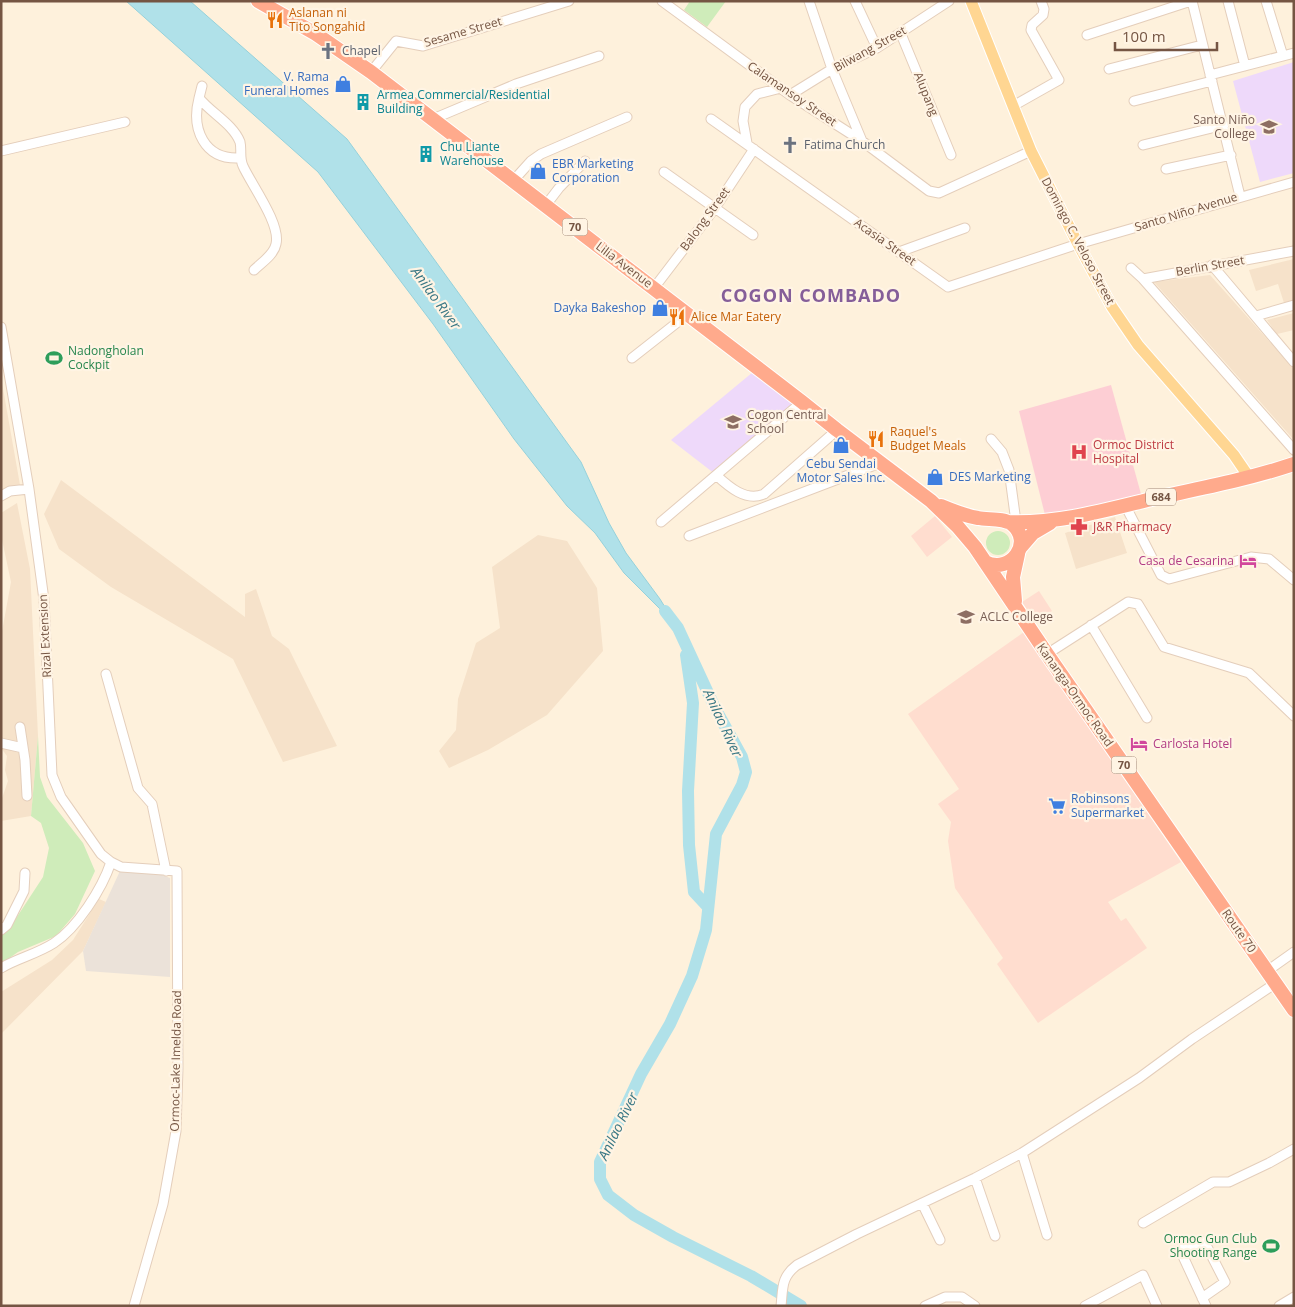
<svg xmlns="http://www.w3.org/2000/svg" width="1295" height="1307" font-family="'Open Sans',sans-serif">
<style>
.residential{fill:#f6e2ca}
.commercial{fill:#ffddcf}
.industrial{fill:#ebe2d9}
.education{fill:#eed9fa}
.medical{fill:#fdced4}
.green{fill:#cfecba}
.water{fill:#b0e1e9;stroke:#95d1db}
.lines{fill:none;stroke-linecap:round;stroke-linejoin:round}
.river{stroke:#b0e1e9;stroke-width:12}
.minor-casing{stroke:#e4cebb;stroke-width:11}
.major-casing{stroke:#fff;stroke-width:13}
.highway-casing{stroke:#fff;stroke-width:16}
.minor{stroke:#fff;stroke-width:9}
.major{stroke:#ffd692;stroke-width:11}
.highway{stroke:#ffaa8c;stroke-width:14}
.labels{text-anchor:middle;stroke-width:4.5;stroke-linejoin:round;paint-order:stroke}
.shield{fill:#fff4e4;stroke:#9e8573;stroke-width:1}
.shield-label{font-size:11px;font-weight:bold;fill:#755543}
.food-label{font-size:12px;fill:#c56008;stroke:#fff4e4;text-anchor:start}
.street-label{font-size:12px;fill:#755543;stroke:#fff4e4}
.worship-label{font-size:12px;fill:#5b616d;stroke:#fff4e4;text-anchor:start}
.shop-label{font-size:12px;fill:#366cbe;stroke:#fff4e4;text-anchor:start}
.culture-label{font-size:12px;fill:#0d838f;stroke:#fff4e4;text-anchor:start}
.education-label{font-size:12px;fill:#785e54;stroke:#fff4e4;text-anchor:start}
.leisure-label{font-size:12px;fill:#27864d;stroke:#fff4e4;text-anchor:start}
.health-label{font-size:12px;fill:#be3a42;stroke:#fff4e4;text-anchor:start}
.hotel-label{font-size:12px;fill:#b23c85;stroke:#fff4e4;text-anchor:end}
.water-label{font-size:14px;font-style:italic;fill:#397784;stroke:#fff4e4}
.district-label{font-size:18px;font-weight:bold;letter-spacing:1px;fill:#855e99;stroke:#fff4e4}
</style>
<rect width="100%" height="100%" fill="#fef1dc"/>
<path class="residential" d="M1294 259V300L1284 303 1278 284 1256 291 1249 270Z
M1210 275 1294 369V440L1154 282Z
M1294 313V330L1277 334 1267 320Z
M1 377 20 485 1 490Z
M61 480 245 617V594L256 589 272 636 289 649 337 746 283 762 233 659 111 587 59 549 44 514Z
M17 503 30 569 38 736 31 816 1 821V801L8 781 5 770 7 756 1 748V637L11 582 1 535V513Z
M1115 517 1127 553 1076 569 1065 533Z
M538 535 567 541 597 588 603 651 547 715 488 750 449 768 439 751 456 730 458 699 476 643 500 628 492 567Z
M99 899 106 902 83 951 1 1034V992L52 960 73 940Z"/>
<path class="commercial" d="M935 516 952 537 927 557 911 536Z
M1039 591 1052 611 1035 621 1022 602Z
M1024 632 1181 862 1108 902 1121 921 1126 918 1147 948 1038 1023 997 964 1003 958 955 888 948 841 951 822 938 804 959 789 908 714Z"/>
<path class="industrial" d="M120 871 162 875 170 878V977L86 971 83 951Z"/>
<path class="education" d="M1294 62V173L1260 182 1233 81Z
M753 372 795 405 715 474 671 440Z"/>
<path class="medical" d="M1111 385 1141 494 1046 519 1019 411Z"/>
<path class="green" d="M690 1H726L707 27 684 10Z
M986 543a12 12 0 1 1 24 0a12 12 0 1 1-24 0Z
M38 736 40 777 47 797 83 843 95 871 75 914 56 936 18 952 1 964V936L11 926 43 877 49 848 41 823 31 816Z"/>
<path class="water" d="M126 1H190L347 139 581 462 609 523 626 553 660 599 676 625 624 573 595 533 567 506 514 439 433 324 318 172Z"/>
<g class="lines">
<path class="river" d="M665 611 678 628 715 708 742 757 746 772 742 785 716 834 706 930 692 976 670 1024 641 1074 600 1162V1179L608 1195 634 1215 673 1237 751 1276 801 1306
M686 655 693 703 688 791 689 845 694 892 707 906"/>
<g class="minor-casing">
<path id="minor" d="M662 1 790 95 862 141 929 191 939 193 1031 151
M809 1 832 69 862 141
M855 1 877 48
M1192 1 1240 196
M1228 1 1245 66
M1266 1 1283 56
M901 34 951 155
M1087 35 1191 1
M1109 69 1202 45
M371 72 396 41 423 46 569 1
M1210 75 1294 53
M202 86 199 98C211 113 233 124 240 142 242 150 239 157 243 166 251 184 281 224 276 244 274 255 261 263 254 270
M790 95 832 69 877 48 949 1
M199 98C191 129 204 160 240 158
M1134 101 1212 81
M1013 106 1059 80 1031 30 1032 25 1043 15 1044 9 1041 1
M433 119 516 84 599 56
M711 119 948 287 1078 244 1294 182
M747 143 743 121 745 107 757 94 781 88
M1143 145 1224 125
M1 151 125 122
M1166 169 1231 155
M664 172 753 235
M513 181 531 161 541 154 627 117
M546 205 559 188 585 161
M899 252 965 228
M1212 265 1294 362
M1131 268 1143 279 1294 251
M1143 279 1294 450
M654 288 715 208 754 149
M1256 316 1294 305
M1 327 29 489 44 600 52 775 61 797 101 854 111 862 121 867 177 871 178 1068 176 1131 163 1204 134 1306
M632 358 688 314
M991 439 1002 452 1009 470 1016 522
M716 475C729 487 746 502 764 494L837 430
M1 496 10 491 29 489
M1125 505 1161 575 1169 579 1251 557 1269 559 1294 580
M661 522 802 402
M689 536 880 463
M1091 625 1147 718
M1047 654 1128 602 1138 604 1164 647 1249 673 1294 716
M106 674 138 788 152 804 166 871
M20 727 25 760 27 796
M1 743 23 748
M1 930 7 925 24 891 25 873
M1 968C18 958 37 954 54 943 77 928 102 889 111 862
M1267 971 1294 952
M1022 1153 1047 1235
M975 1178 995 1236
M922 1203 940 1240
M1143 1223 1213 1182H1229L1269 1163 1294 1149
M1202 1298 1225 1282 1204 1241 1181 1249V1252L1206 1306
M781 1306C783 1288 781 1277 797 1265L857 1234 975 1178 1022 1153 1139 1078 1192 1039 1276 983
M925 1306 945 1297H962L975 1306
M1085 1306 1143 1275 1157 1306
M1279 1306 1294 1297"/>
</g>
<g class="major-casing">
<path id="major" d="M971 1 1031 151 1078 244 1112 307 1138 345 1234 455 1249 477"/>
</g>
<g class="highway-casing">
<path id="highway" d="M258 1 316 34 371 72 802 402 837 430 931 501 958 527 975 547 1047 654 1294 1010
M941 506C953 511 965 516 978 518 988 520 1003 518 1012 524 1034 542 1011 575 985 562
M1008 522C1059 524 1106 510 1156 498 1202 488 1249 479 1294 464
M1020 548 1033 533 1050 523
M1015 601 1013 577 1018 554"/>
</g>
<use href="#minor" class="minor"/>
<use href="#major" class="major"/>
<use href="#highway" class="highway"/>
</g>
<defs>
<g id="restaurant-bare" transform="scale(1.35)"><path d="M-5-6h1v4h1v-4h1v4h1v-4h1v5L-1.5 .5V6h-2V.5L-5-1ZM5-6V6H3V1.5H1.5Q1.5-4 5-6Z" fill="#e8710a" stroke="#fff4e4" stroke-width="2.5" paint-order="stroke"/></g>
<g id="church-bare" transform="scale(1.35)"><path d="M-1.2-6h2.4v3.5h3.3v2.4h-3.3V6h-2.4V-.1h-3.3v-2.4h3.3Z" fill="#6b7280" stroke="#fff4e4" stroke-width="2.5" paint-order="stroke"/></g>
<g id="shop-bare" transform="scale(1.35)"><path d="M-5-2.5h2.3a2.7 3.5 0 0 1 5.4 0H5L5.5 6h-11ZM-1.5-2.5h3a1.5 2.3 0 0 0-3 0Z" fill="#3f7fe0" stroke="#fff4e4" stroke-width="2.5" paint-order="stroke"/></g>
<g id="building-bare" transform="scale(1.35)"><path d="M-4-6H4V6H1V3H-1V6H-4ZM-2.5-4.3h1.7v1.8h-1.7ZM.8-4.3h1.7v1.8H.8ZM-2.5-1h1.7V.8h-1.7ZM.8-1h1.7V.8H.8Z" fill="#0f9aa8" stroke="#fff4e4" stroke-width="2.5" paint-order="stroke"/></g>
<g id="university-bare" transform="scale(1.35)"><path d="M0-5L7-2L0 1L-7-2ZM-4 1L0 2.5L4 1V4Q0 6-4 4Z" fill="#8d6e63" stroke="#fff4e4" stroke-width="2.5" paint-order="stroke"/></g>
<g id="stadium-bare" transform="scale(1.35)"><path d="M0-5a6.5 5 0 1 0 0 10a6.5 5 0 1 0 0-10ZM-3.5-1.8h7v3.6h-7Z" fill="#2e9e5b" stroke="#fff4e4" stroke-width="2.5" paint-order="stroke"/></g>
<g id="school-bare" transform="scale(1.35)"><path d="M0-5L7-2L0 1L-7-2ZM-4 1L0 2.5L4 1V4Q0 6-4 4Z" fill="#8d6e63" stroke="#fff4e4" stroke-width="2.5" paint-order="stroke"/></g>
<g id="hospital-bare" transform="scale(1.35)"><path d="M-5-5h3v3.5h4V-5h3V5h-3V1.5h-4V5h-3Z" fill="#e0444e" stroke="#fff4e4" stroke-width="2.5" paint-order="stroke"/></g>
<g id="pharmacy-bare" transform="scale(1.35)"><path d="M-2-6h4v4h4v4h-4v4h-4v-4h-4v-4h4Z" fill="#e0444e" stroke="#fff4e4" stroke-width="2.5" paint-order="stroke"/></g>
<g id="hotel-bare" transform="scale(1.35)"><path d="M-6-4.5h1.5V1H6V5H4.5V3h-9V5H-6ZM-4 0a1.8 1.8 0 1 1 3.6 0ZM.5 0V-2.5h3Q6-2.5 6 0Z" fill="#d1479c" stroke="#fff4e4" stroke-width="2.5" paint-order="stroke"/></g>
<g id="supermarket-bare" transform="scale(1.35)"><path d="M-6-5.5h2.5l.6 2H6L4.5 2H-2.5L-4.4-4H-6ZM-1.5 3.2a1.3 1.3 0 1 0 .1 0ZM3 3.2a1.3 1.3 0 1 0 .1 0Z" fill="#3f7fe0" stroke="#fff4e4" stroke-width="2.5" paint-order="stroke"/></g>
</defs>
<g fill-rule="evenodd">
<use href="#restaurant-bare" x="275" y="20"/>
<use href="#church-bare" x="328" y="51"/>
<use href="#shop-bare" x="343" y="84"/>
<use href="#building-bare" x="363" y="102"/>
<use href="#university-bare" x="1269" y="127"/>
<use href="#church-bare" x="790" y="145"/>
<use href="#building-bare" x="426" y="154"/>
<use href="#shop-bare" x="538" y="171"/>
<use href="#shop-bare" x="660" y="308"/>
<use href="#restaurant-bare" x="677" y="317"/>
<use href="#stadium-bare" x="54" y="358"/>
<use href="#school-bare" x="733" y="422"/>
<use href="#restaurant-bare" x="876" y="439"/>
<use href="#shop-bare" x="841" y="445"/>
<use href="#hospital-bare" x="1079" y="452"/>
<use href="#shop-bare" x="935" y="477"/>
<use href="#pharmacy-bare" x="1079" y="527"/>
<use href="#hotel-bare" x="1248" y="561"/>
<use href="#school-bare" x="966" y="617"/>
<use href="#hotel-bare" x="1139" y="744"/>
<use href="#supermarket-bare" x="1057" y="806"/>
<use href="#stadium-bare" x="1271" y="1246"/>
</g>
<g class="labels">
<g class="shield">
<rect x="562.5" y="218.5" width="25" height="17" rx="4"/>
<rect x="1146" y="488.5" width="30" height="17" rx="4"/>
<rect x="1111.5" y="756.5" width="25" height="17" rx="4"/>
</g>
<g class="shield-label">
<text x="575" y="231">70</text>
<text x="1161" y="501">684</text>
<text x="1124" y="769">70</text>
</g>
<g class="food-label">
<text x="289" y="17">Aslanan ni<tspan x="289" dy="14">Tito Songahid</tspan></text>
<text x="691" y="321">Alice Mar Eatery</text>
<text x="890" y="436">Raquel's<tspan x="890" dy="14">Budget Meals</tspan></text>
</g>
<g class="street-label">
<text transform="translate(463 32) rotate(-16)" y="4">Sesame Street</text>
<text transform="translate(870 49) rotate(-29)" y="4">Bilwang Street</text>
<text transform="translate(792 94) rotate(34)" y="4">Calamansoy Street</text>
<text transform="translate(926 94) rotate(68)" y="4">Alupang</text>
<text transform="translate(1186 212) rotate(-17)" y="4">Santo Niño Avenue</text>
<text transform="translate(705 219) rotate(-54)" y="4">Balong Street</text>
<text transform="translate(1078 241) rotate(62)" y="4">Domingo C. Veloso Street</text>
<text transform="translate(885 242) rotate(35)" y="4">Acasia Street</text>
<text transform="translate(624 265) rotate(37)" y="4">Lilia Avenue</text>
<text transform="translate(1210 266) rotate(-10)" y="4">Berlin Street</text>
<text transform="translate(45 636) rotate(-93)" y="4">Rizal Extension</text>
<text transform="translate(1075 695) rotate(55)" y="4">Kananga-Ormoc Road</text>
<text transform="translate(1239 931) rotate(55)" y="4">Route 70</text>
<text transform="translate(176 1061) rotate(-89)" y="4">Ormoc-Lake Imelda Road</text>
</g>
<g class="worship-label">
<text x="342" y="55">Chapel</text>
<text x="804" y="149">Fatima Church</text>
</g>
<g class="shop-label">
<text x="329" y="81" text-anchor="end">V. Rama<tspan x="329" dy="14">Funeral Homes</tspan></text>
<text x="552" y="168">EBR Marketing<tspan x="552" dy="14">Corporation</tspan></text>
<text x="646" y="312" text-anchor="end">Dayka Bakeshop</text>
<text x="841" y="468" text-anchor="middle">Cebu Sendai<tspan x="841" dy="14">Motor Sales Inc.</tspan></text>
<text x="949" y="481">DES Marketing</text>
<text x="1071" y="803">Robinsons<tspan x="1071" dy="14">Supermarket</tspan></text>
</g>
<g class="culture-label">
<text x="377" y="99">Armea Commercial/Residential<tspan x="377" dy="14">Building</tspan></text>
<text x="440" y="151">Chu Liante<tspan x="440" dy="14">Warehouse</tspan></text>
</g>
<g class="education-label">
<text x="1255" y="124" text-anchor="end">Santo Niño<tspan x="1255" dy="14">College</tspan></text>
<text x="747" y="419">Cogon Central<tspan x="747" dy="14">School</tspan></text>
<text x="980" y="621">ACLC College</text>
</g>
<g class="leisure-label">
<text x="68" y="355">Nadongholan<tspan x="68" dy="14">Cockpit</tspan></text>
<text x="1257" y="1243" text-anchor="end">Ormoc Gun Club<tspan x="1257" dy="14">Shooting Range</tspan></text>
</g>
<g class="health-label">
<text x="1093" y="449">Ormoc District<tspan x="1093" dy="14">Hospital</tspan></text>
<text x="1093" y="531">J&amp;R Pharmacy</text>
</g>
<g class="hotel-label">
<text x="1234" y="565">Casa de Cesarina</text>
<text x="1153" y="748" text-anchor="start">Carlosta Hotel</text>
</g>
<g class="water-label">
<text transform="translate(436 298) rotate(54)" y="5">Anilao River</text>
<text transform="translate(723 723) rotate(65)" y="5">Anilao River</text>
<text transform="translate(618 1126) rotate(-64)" y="5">Anilao River</text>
</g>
<g class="district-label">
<text x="811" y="302">COGON COMBADO</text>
</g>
</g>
<rect width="1295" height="1307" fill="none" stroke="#755543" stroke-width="5"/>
<path d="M1115 42v8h102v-8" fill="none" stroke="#755543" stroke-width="2.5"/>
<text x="1122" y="42" font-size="15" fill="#755543" stroke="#fff4e4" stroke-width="4" paint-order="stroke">100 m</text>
</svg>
